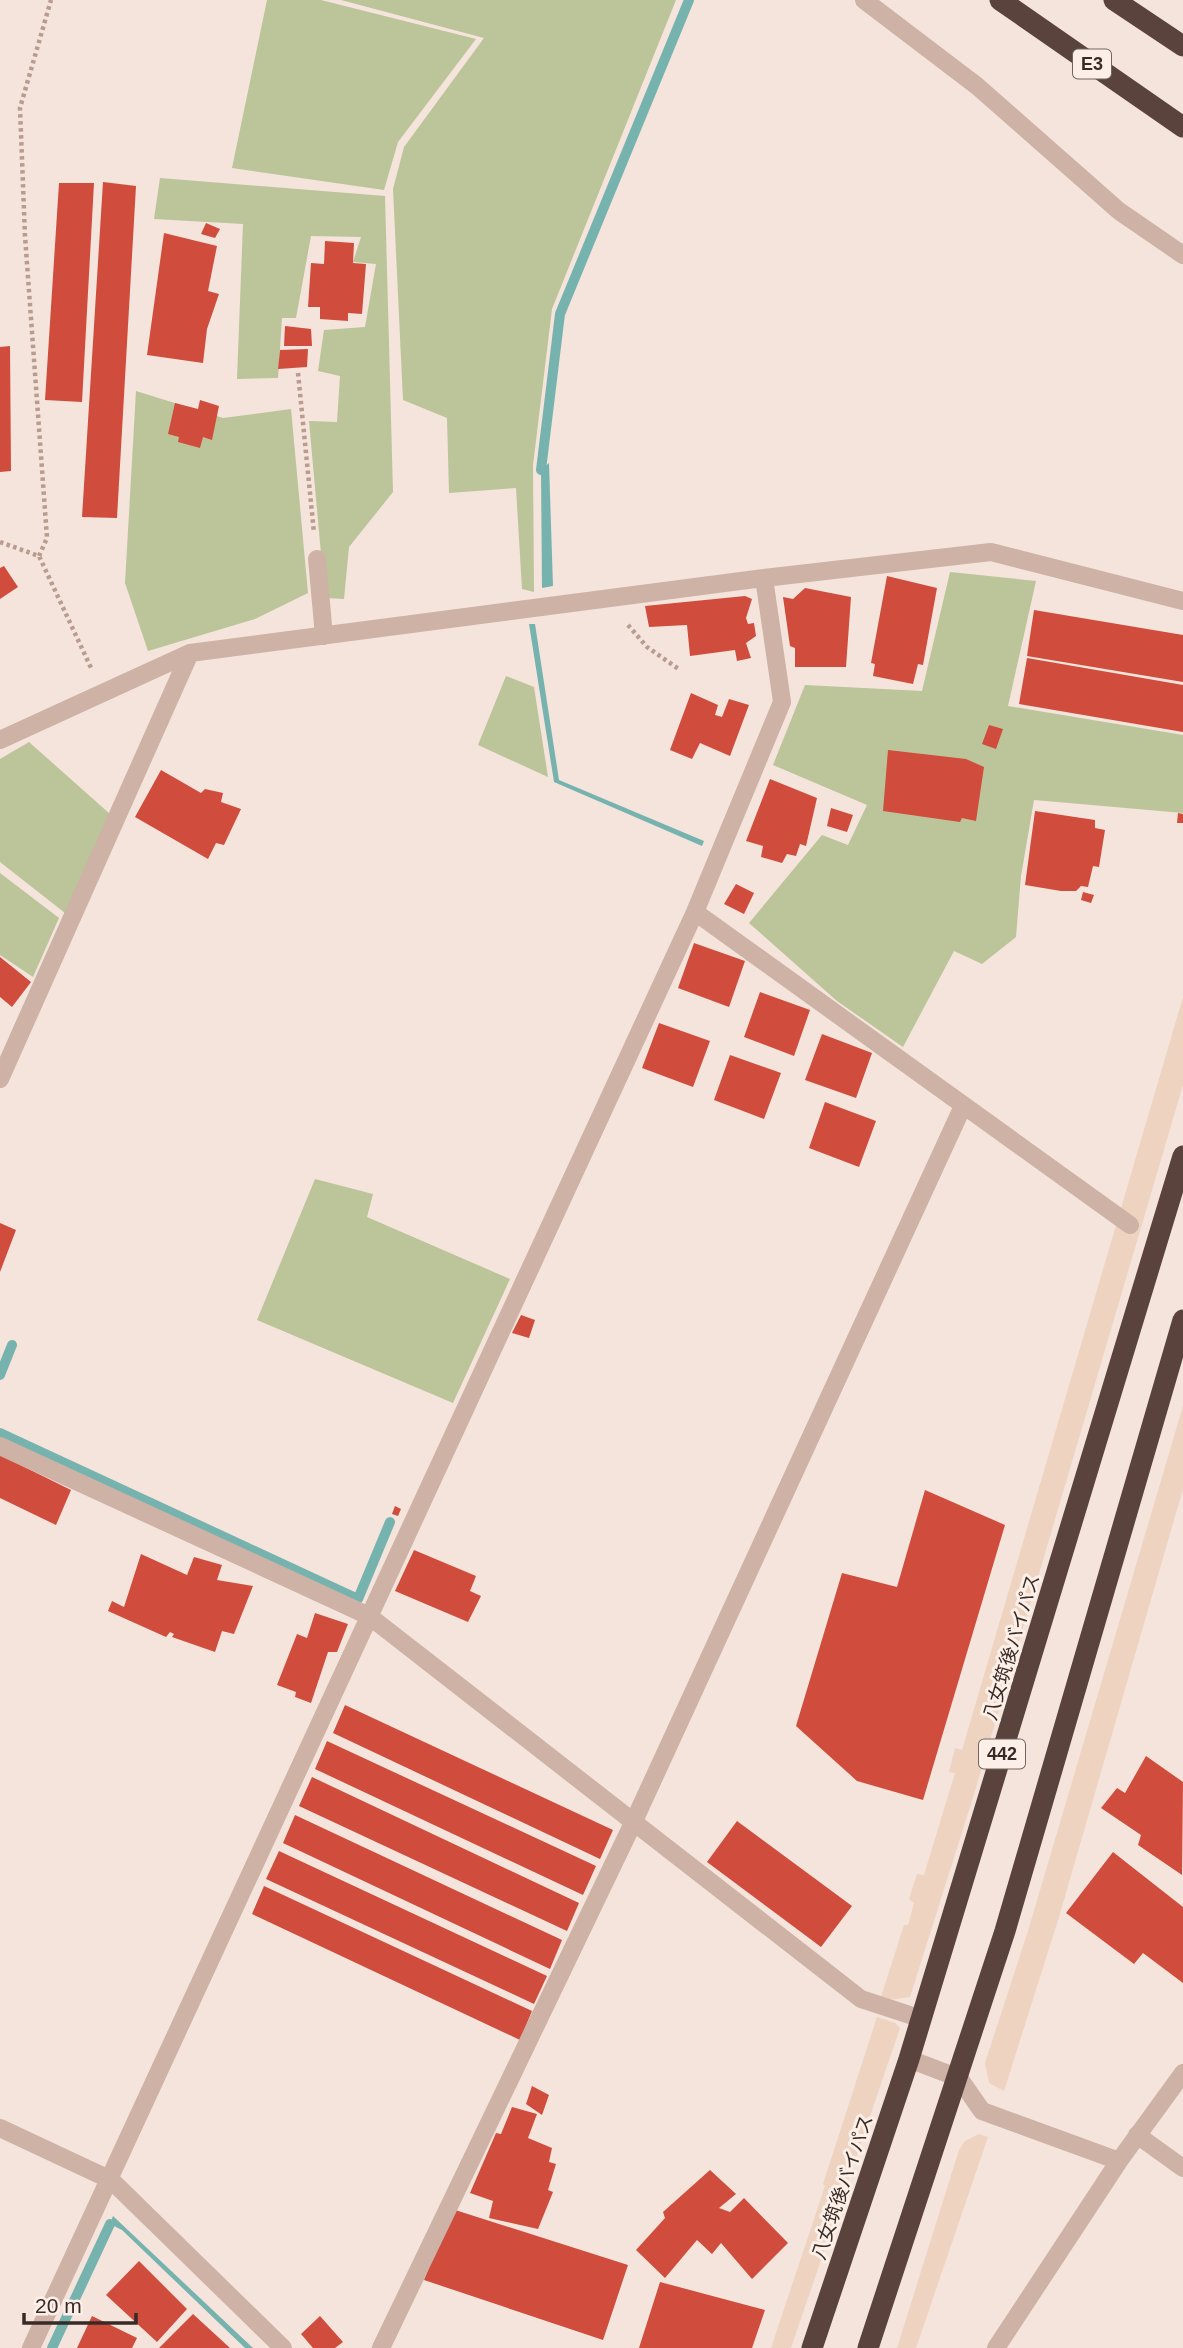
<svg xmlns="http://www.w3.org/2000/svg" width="1183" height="2348" font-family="Arial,'Noto Sans JP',sans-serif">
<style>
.green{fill:#bcc499}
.plaza{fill:#edd3c0}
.water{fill:#77b3ae}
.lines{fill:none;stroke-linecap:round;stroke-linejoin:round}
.stream{stroke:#77b3ae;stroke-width:10}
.building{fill:#d04c3d}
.path{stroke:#b99c8f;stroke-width:4.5;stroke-dasharray:3.5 3.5;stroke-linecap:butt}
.minor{stroke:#cdb2a5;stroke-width:18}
.highway{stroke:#5a423d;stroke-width:21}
.labels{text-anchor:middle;stroke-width:6;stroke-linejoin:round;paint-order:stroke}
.shield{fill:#fbefe7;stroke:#726561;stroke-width:2}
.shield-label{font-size:18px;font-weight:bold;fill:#382a27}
.street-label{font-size:19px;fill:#382a27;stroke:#fbefe7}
</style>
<rect width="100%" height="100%" fill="#f4e4db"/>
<path class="green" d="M267 0H321L476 39 398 142 384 190 232 168Z
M341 0H676L552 309 533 465 534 592 522 589 516 488 449 493 447 418 403 400 393 189 404 147 484 38Z
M160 178 385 196 393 492 349 547 344 599 325 598 309 421 337 422 340 376 318 371 324 330 365 327 376 264 353 262 361 237 311 236 296 318H282L278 378 237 379 243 224 154 219Z
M136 391 223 418 291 409 308 593 255 619 148 651 125 583Z
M950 572 1036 581 1008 706 1183 735V813L1034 800 1021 876 1016 937 982 964 954 951 903 1047 837 1001 749 923 822 835 848 845 867 805 773 765 805 685 922 691Z
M506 676 534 687 548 777 478 745Z
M29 742 110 814 65 913 0 862V759Z
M0 873 59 918 33 977 0 955Z
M315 1179 373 1194 367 1217 510 1279 453 1403 257 1320Z"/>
<path class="plaza" d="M1183 997V1085L975 1791 910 1997 889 2000 881 1997 904 1925H908L914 1903 909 1899 917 1874 924 1875 955 1773 949 1772 955 1748 962 1750Z
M1183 1406V1489L1059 1917 1004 2091 989 2083 985 2063 1028 1931Z
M877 2017 895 2023 900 2028 791 2348H771L825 2186 823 2184Z
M979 2134 988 2137 916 2348H897L959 2150 965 2141Z"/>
<path class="water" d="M549 463 553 586 542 588 541 470Z
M529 624H535L559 780 704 841 702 846 554 782Z
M113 2216 253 2348H245L122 2230 110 2224Z"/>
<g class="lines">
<path class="stream" d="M541 470 560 314 689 0
M0 1375 12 1345
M0 1433 358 1599 390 1522
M52 2348 110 2224"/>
</g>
<path class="building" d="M103 182 136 186 117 518 82 517Z
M59 183H94L82 402 45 400Z
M206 223 220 229 215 238 201 234Z
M164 233 217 246 208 291 219 294 207 329 203 363 147 355Z
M325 241 354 243 353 263 366 264 362 314 348 313V321L320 319V307H308L311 263 324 264Z
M285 326 311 329 312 346H284Z
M10 346 11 471 0 472V347Z
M308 349 307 367 278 369 280 350Z
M200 400 219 406 212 440 203 437 200 448 178 442 179 437 168 434 175 403 198 409Z
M4 566 18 587 0 599V568Z
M887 576 937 588 923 665 918 664 913 684 873 676 875 664 871 663Z
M805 588 851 597 846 667H795V648L790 646 783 597 793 599Z
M745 596 752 599 746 618 748 624 754 623 756 636 746 643 751 658 737 661 735 650 690 656 687 625 649 627 645 606Z
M1034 610 1183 635V682L1027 656Z
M1027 658 1183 685V732L1019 704Z
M691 693 718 705 715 715 722 717 729 699 749 705 730 756 700 743 692 759 670 750Z
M989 725 1003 729 996 749 982 744Z
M888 750 966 759 984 767 976 821 962 818 960 822 883 811Z
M161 770 201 793 205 789 223 793 221 802 241 809 224 845 216 843 208 859 135 817Z
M770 779 817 798 806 846 800 844 796 856 787 854 782 863 761 857 763 846 746 841Z
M831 808 853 815 847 832 827 826Z
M1035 811 1095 820V828L1105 830 1099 867 1093 866 1088 887 1081 886 1076 891H1061L1025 885Z
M1178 813 1183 814V823H1177Z
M736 884 754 893 744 914 724 904Z
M1083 892 1094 895 1091 903 1081 900Z
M694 943 745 961 729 1007 678 988Z
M0 957 31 982 12 1007 0 997Z
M760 992 810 1010 794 1056 744 1037Z
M659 1023 710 1041 693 1087 642 1068Z
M822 1034 872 1053 856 1098 805 1080Z
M730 1055 781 1073 764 1119 714 1100Z
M825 1102 876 1121 859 1167 809 1148Z
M0 1223 16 1230 0 1272Z
M521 1315 535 1320 529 1338 512 1333Z
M0 1455 71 1490 56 1525 0 1498Z
M925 1490 1005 1525 923 1800 857 1781 796 1726 842 1573 897 1587Z
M395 1506 401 1509 398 1516 392 1514Z
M414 1550 476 1576 470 1591 481 1596 468 1622 395 1591Z
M141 1554 187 1575 194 1557 222 1565 217 1580 253 1586 234 1634 222 1631 215 1652 172 1637 174 1634 170 1632 166 1637 108 1611 112 1601 124 1607Z
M315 1613 348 1624 337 1652H328L311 1703 295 1697 296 1692 277 1685 297 1634 307 1638Z
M345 1705 613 1830 600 1859 333 1733Z
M327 1741 596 1866 583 1895 315 1769Z
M1146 1756 1183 1782 1182 1875 1138 1845 1141 1835 1101 1808 1117 1788 1125 1793Z
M312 1777 579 1903 567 1931 299 1806Z
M295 1815 562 1940 550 1969 283 1843Z
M737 1821 852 1906 821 1947 707 1862Z
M279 1851 547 1976 534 2004 266 1879Z
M1113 1852 1183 1907V1983L1143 1953 1134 1964 1066 1913Z
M264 1886 532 2011 520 2040 252 1914Z
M532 2086 549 2095 542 2115 526 2104Z
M512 2107 537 2114 528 2138 552 2148 549 2162 556 2164 548 2190 553 2192 538 2229 489 2218 493 2201 470 2193 496 2133 501 2134Z
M710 2170 736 2194 719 2208 730 2212 744 2198 788 2243 752 2279 721 2243 712 2254 697 2240 665 2278 636 2250 665 2218 663 2212Z
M452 2209 628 2265 603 2340 424 2280Z
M139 2261 187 2309 157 2342 106 2295Z
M660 2282 765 2310 752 2348H639Z
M193 2314 230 2348H159Z
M92 2316 137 2338 132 2348H77Z
M320 2316 343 2342 335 2348H313L301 2334Z"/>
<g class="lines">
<path class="path" d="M298 373 314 533
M0 542 39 556 92 670
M39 556 47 538 25 236 20 108 51 0
M628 625 647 647 680 670"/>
<path class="minor" d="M864 0 977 86 1119 211 1183 255
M317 559 324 636
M0 740 190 653 764 578 991 552 1183 601
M695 912 1130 1225
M0 1079 190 653
M0 1446 369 1616 861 1999 922 2019
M909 2059 959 2078 982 2111 1119 2161
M0 2128 111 2180 283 2348
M1137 2135 1183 2168
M31 2348 695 912 782 702 764 578
M381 2348 634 1821 963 1106
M996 2348 1119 2161 1183 2073"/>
<path class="highway" d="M1000 0 1183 127
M1114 0 1183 46
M812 2348 909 2059 1183 1156
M868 2348 1005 1931 1183 1320"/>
</g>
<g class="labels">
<g class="shield">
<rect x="1073" y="49.5" width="38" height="29" rx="5"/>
<rect x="979" y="1739.5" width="46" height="29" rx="5"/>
</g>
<g class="shield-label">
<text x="1092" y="70">E3</text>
<text x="1002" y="1760">442</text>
</g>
<g class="street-label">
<text transform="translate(1011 1647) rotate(-73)" y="7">八女筑後バイパス</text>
<text transform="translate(842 2187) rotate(-71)" y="7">八女筑後バイパス</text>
</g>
</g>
<path d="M24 2313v10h112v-10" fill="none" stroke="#382a27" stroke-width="3.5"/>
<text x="35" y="2313" font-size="21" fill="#382a27" stroke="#fbefe7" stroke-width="5" paint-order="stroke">20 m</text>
</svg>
